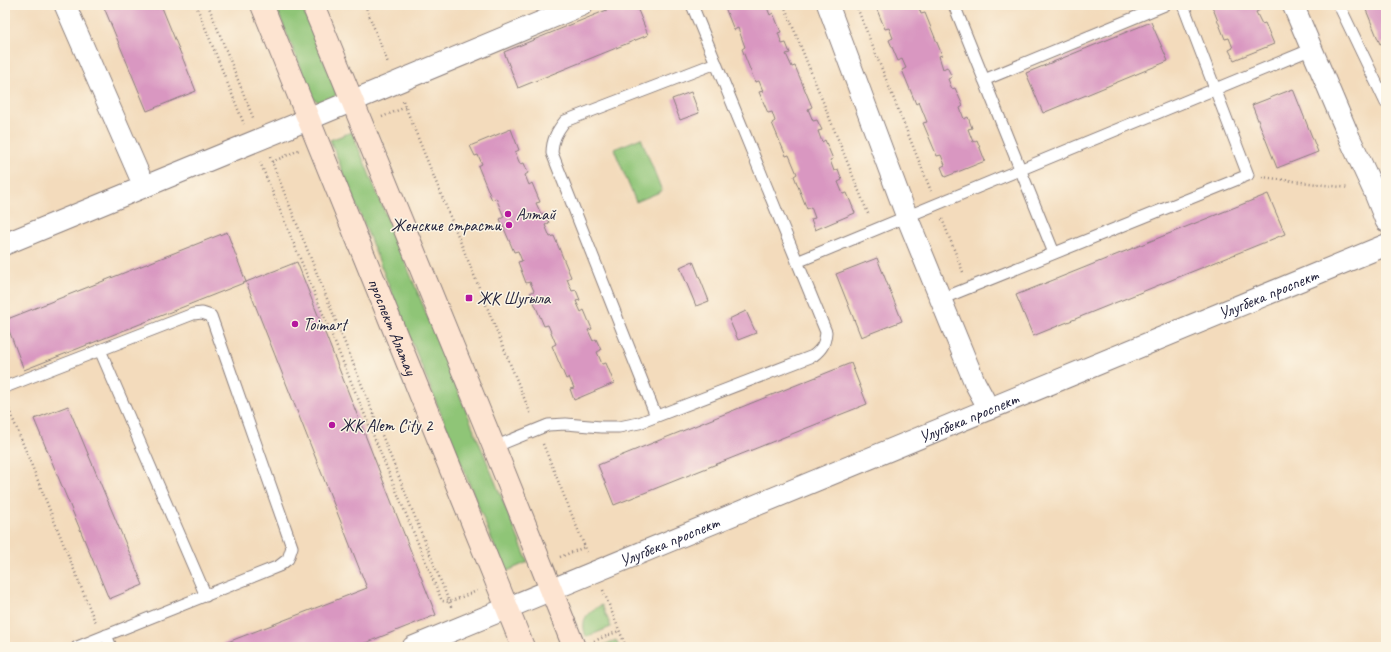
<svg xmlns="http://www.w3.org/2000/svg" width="1391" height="652" font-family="Caveat,sans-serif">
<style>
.green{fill:#8fc577;stroke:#587459}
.building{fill:#d997c1}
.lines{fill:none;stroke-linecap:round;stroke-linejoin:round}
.service-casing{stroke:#8a7e7c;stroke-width:13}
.minor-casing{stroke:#8a7e7c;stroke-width:23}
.secondary-casing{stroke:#8a7e7c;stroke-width:24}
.path{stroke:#8a7e7c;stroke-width:2.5;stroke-dasharray:1 3;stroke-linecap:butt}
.service{stroke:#fff;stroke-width:11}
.minor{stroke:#fff;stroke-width:21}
.secondary{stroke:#fde4d1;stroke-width:22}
.poi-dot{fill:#b5179e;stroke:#fcf5e5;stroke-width:1.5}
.labels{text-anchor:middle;stroke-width:3;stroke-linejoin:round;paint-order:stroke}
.poi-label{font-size:17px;fill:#22223b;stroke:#fcf5e5;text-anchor:start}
.street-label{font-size:17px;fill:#22223b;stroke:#fcf5e5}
</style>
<rect width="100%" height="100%" fill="#fcf5e5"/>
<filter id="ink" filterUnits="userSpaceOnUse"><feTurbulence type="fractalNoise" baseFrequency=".025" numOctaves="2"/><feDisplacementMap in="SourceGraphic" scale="8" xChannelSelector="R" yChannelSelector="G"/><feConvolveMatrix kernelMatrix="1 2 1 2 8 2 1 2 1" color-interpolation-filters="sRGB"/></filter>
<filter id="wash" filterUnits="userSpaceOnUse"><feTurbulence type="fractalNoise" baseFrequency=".012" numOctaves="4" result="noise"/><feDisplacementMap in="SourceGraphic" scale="16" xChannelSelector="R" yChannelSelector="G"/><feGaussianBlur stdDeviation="0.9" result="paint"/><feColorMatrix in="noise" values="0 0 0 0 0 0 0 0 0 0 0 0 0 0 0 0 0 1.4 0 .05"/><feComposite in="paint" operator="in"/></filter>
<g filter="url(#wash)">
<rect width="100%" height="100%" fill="#f3dbbc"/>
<path class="green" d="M275 5H301L335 88 336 94 334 98 321 104 313 98Z
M352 132 528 562 505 572 330 140Z
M641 138 662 191 636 202 614 149Z
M602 605 611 627 586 637C580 620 586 612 602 605Z
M616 640 619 647H599Z"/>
<g id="blocks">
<path class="building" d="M103 5H161L196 91 147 111Z
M619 5H636L648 35 518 88 504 52Z
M724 5H766L770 15 773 13 781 32 778 33 782 44 786 43 790 53 786 54 792 67 795 66 812 107 808 109 813 121 817 120 822 130 818 131 822 142 825 140 833 159 830 160 834 171 838 169 842 180 838 182 843 194 847 193 855 213 815 230 811 219 815 218 811 207 807 209 794 176 797 174 789 155 786 156 772 123 775 121 772 112 768 113 759 92 763 91 759 81 755 82 742 49 745 47 738 28 734 30Z
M875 5H918L921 14 925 13 942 55 939 56 943 69 947 67 952 77 948 79 952 89 955 88 963 106 960 108 964 119 968 117 972 128 968 129 973 142 977 140 985 161 945 177 941 167 945 165 941 155 937 156 923 123 927 122 919 102 916 104 902 70 906 68 902 59 898 61 889 40 893 38 889 28 885 29Z
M1214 5H1258L1260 10 1256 12 1262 24 1265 23 1274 44 1234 60 1229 50 1233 48 1229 38 1225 39 1212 6Z
M1364 5H1386V41L1380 44Z
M1151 22 1168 61 1043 113 1026 73Z
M1293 89 1318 152 1277 168 1252 105Z
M691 92 699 113 680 120 672 99Z
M511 129 519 150 515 152 520 164 524 163 528 173 525 175 529 185 532 183 540 202 536 203 541 214 545 213 549 223 545 225 550 237 554 236 571 277 567 279 572 291 576 290 580 300 576 301 581 312 584 310 592 329 588 330 593 341 596 339 601 350 597 352 602 364 606 363 614 383 574 400 570 389 574 388 569 377 566 379 552 346 556 344 548 325 544 326 530 293 534 291 530 282 526 283 518 262 522 261 518 251 514 252 500 219 504 217 496 198 492 200 478 166 482 164 478 155 475 156 470 146Z
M1268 194 1285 234 1033 336 1016 295Z
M227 232 246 282 297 262 436 615 355 647H215L367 588 246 282 24 370 5 320Z
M877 258 902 321 861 337 836 274Z
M693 261 709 301 696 306 680 267Z
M746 311 756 333 738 340 729 319Z
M851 363 867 404 614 505 598 465Z
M68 406 143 585 109 599 34 419Z"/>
</g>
</g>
<g filter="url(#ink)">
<use href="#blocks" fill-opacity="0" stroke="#8a7e7c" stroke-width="1"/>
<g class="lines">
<g class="service-casing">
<path id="service" d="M954 5 1054 253
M1339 5 1386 103
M984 80 1165 5
M797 262 1312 49
M941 299 1248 175 1183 5
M100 350 206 596
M5 387 193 314 202 313 211 316 292 547 288 559 279 566 77 647
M656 416 552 153C552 140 557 131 565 121L716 63
M494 447 548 425 566 424 601 427H619L639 423 813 356C822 349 825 344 826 332L692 5
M106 635 111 647"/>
</g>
<g class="minor-casing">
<g id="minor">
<path d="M65 5 144 186"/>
<path d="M828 5 907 217 975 383 989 409"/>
<path d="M1293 5 1350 139 1374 191 1386 221"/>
<path d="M5 244 309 119 582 5"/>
<path id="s1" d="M413 647 1386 245"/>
</g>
</g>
<g class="secondary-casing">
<g id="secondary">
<path id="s2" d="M262 5 523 647"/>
<path d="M313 5 494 447 574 647"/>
</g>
</g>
<path class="path" d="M196 5 244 124
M208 5 254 120
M365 5 388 63
M784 5 869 216
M856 5 931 191
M403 101 531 415
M382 117 406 107
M270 157 452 609
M260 162 442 601 449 602 477 591
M272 162 299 150
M1262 177 1349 188
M942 219 963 272
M6 402 94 619 97 623
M543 444 587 552
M560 557 585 547
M603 590 626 647
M594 641 619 631"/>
<use href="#service" class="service"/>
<use href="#minor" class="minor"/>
<use href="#secondary" class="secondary"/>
</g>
</g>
<g class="poi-dot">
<circle cx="508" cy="214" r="4"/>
<circle cx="509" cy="225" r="4"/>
<rect x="465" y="294" width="8" height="8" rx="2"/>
<circle cx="295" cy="324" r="4"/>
<circle cx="332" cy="425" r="4"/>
</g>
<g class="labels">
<g class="poi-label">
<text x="516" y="220">Алтай</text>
<text x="501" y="231" text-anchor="end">Женские страсти</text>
<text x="477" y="304">ЖК Шугыла</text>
<text x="303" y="330">Toimart</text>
<text x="340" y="431">ЖК Alem City 2</text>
</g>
<g class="street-label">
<text dy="6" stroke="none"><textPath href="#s1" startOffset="925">Улугбека проспект</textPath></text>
<text dy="6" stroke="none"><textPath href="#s2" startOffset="347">проспект Алатау</textPath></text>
<text dy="6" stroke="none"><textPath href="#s1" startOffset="601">Улугбека проспект</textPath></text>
<text dy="6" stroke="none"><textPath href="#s1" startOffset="277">Улугбека проспект</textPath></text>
</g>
</g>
<rect width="1391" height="652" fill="none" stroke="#fcf5e5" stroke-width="20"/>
</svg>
